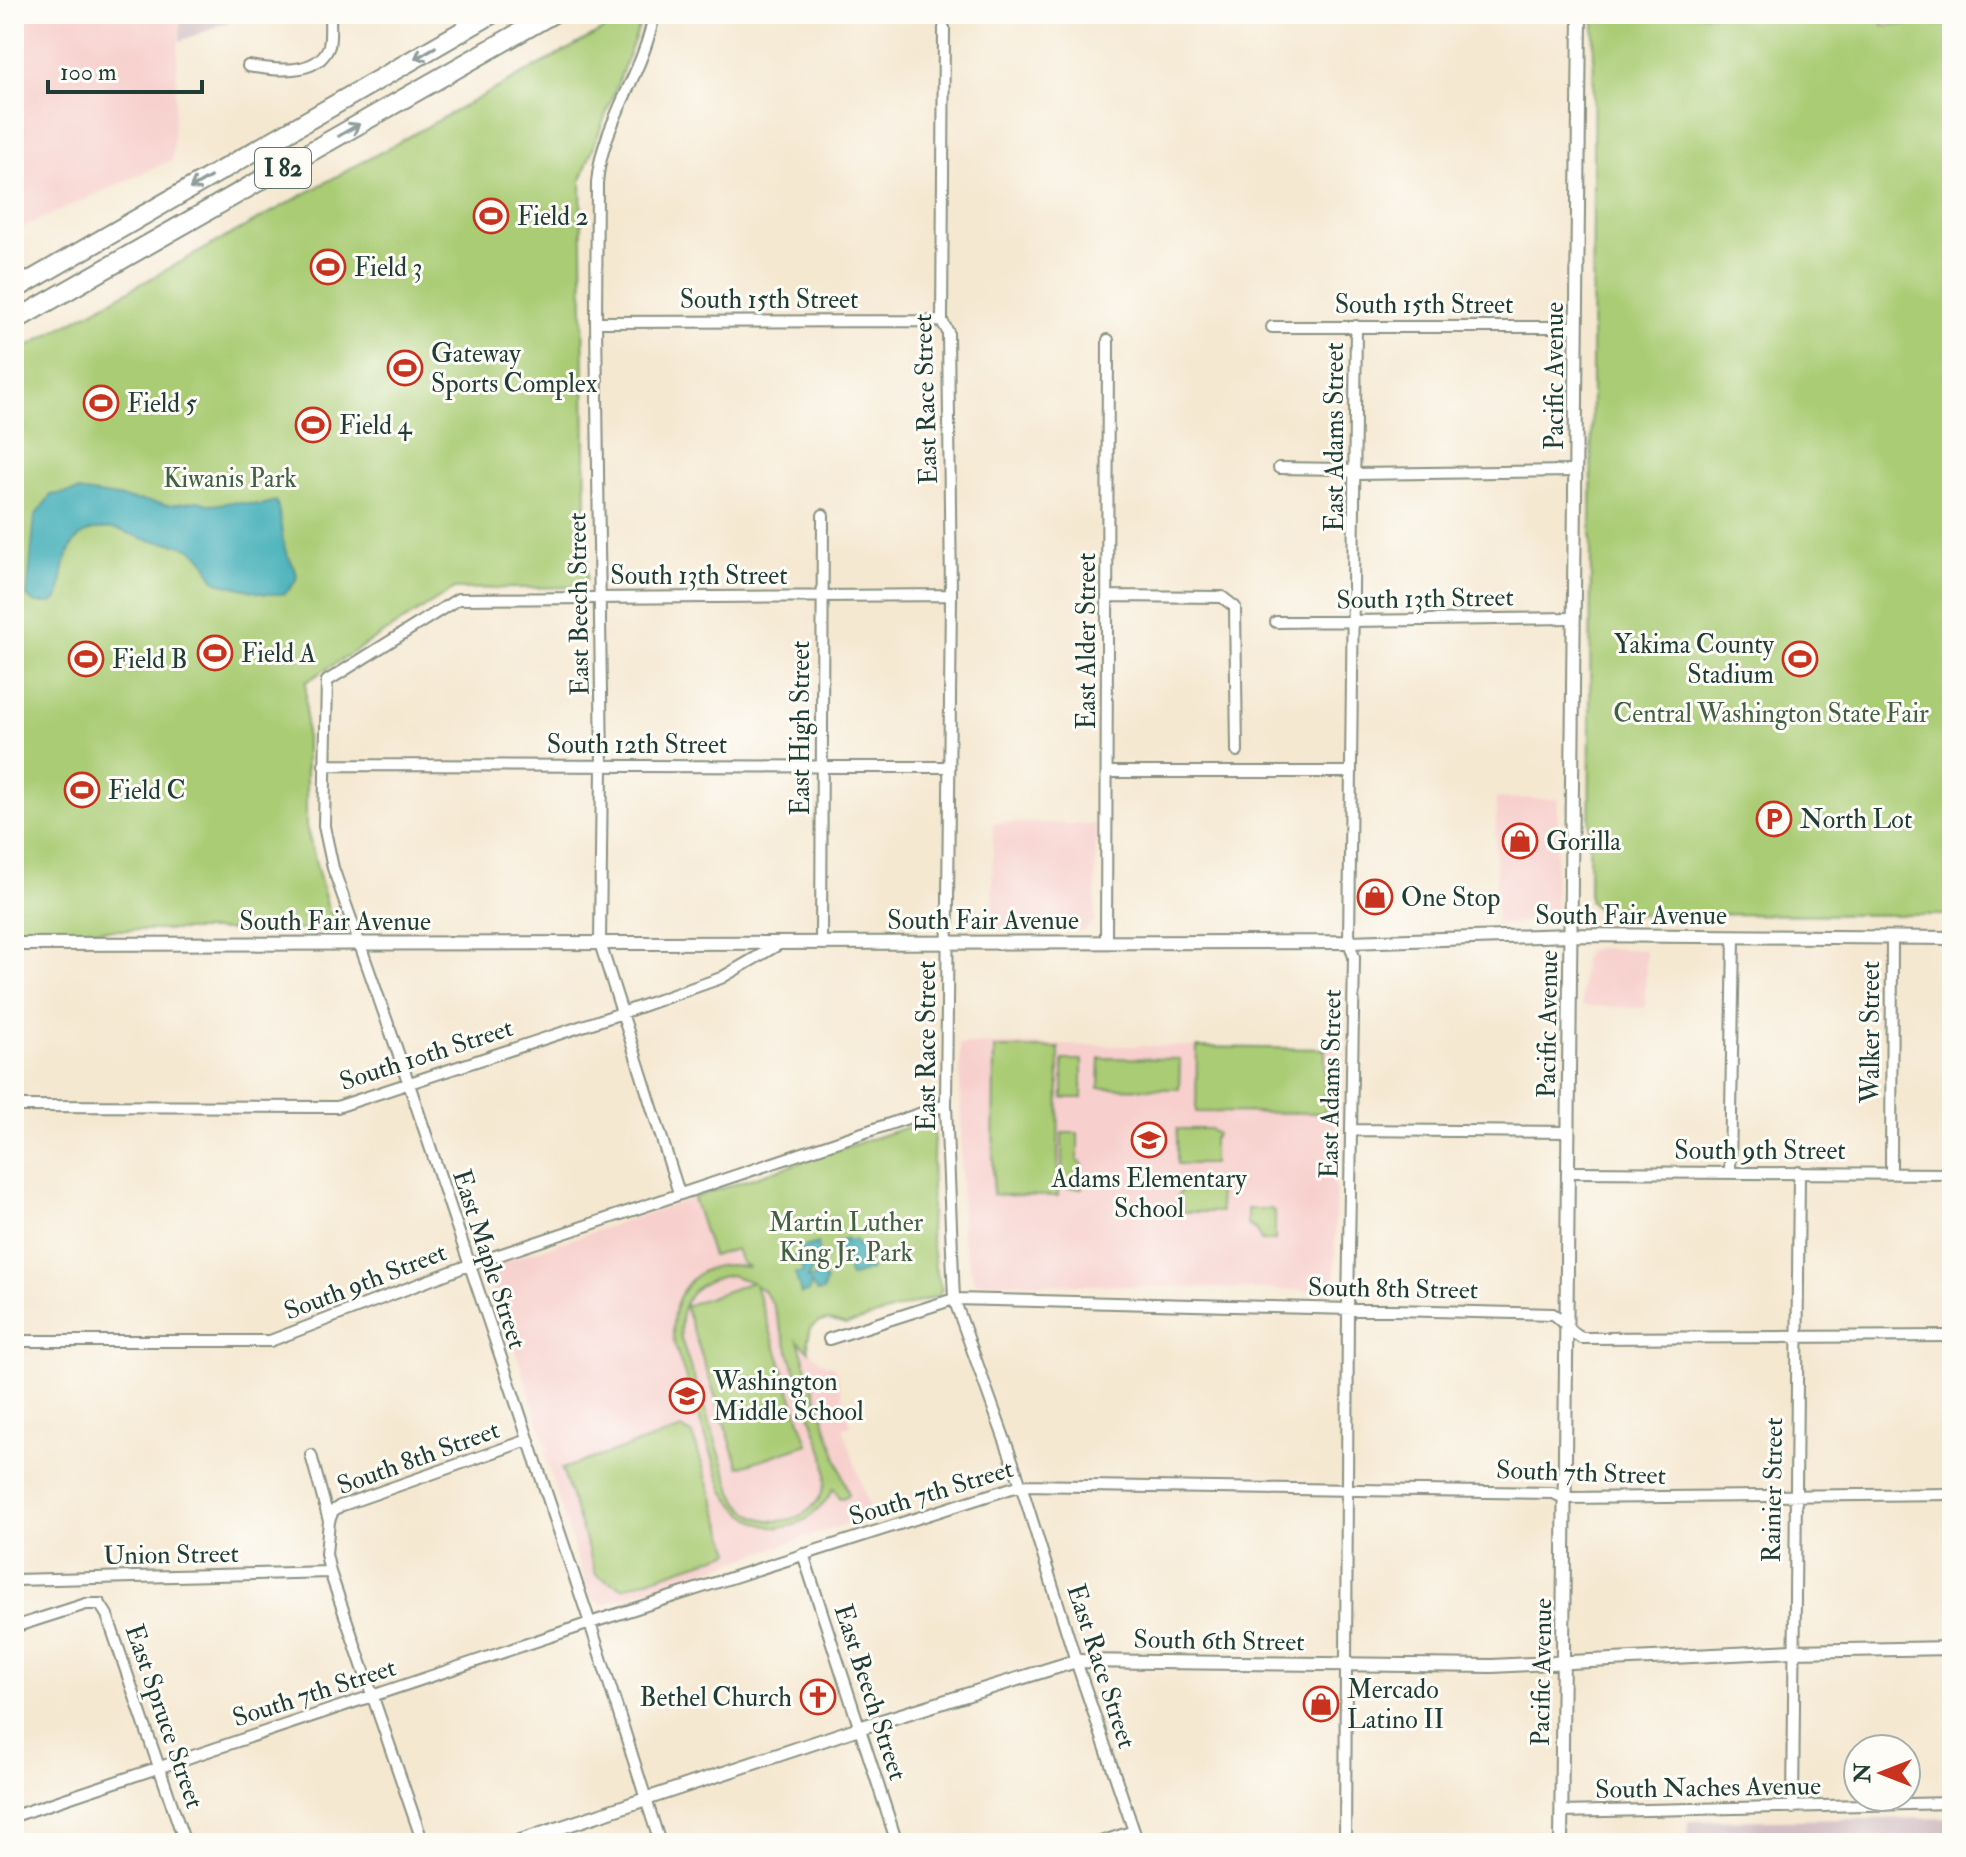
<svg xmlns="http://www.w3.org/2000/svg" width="1966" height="1857" font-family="'IM FELL Double Pica',serif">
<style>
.built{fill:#f7d0cd}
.industrial{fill:#d2bec3}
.green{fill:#aacc74;stroke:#648454;stroke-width:2;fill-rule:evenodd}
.water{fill:#39aab5;stroke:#2c7474;stroke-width:2}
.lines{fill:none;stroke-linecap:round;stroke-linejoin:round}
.minor-casing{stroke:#8a9282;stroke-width:14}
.tertiary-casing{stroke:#8a9282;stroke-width:16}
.motorway-casing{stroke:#8a9282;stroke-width:22}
.minor{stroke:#fff;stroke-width:10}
.tertiary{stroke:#fff;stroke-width:12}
.motorway{stroke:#fff;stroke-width:18}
.oneway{stroke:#8f9e9a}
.labels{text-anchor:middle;stroke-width:6;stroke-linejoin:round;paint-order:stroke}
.shield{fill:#fdfcf7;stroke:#62766e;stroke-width:2}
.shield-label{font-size:24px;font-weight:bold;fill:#1f3d34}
.poi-label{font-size:26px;fill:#1f3d34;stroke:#fdfcf7;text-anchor:start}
.street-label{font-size:26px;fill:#1f3d34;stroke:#fdfcf7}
.park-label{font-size:26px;fill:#426144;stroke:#fdfcf7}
</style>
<rect width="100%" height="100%" fill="#fdfcf7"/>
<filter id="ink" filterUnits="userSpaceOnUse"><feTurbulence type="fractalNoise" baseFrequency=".0125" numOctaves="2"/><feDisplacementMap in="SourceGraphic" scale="16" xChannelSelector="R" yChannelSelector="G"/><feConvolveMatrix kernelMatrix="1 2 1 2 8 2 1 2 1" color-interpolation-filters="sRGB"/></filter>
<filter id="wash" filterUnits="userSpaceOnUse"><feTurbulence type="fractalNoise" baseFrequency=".006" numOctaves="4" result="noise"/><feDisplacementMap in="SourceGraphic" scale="32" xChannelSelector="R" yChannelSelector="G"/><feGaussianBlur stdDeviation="1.8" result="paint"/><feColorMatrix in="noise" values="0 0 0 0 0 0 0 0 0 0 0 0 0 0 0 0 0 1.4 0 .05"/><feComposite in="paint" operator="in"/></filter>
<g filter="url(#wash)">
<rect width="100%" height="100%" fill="#f5e8d1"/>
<path class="built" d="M14 14H180L172 160 14 231Z
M1882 14H1952V24L1882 25Z
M1496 798 1558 799 1555 909 1546 920 1496 925Z
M993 823 1096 824 1095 922 1083 931 992 929Z
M1595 948 1646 950 1645 1008 1582 1006 1583 960 1588 951Z
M960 1044 1336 1048 1335 1291 975 1282 964 1247 962 1232Z
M693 1198 712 1255 736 1249 765 1276 797 1339 821 1362 835 1367 851 1426 843 1427 872 1516 603 1604 590 1599 544 1453 548 1451 498 1295 493 1294 490 1282 495 1265Z"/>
<path class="industrial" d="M180 14H249L180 41Z
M1952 1818V1843H1689L1688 1821Z"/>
<path class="green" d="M632 14H644L581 180 587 578 582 587 454 589 306 682V826L329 913 338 911 337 927 332 930H14V573L17 352Z
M1594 14H1882L1883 25 1952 24V915L1602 914 1589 901Z
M1197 1047 1325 1049V1113L1196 1112Z
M994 1048H1059L1058 1196 993 1195Z
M1100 1058 1180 1059 1179 1089 1099 1088Z
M1063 1060H1082V1098H1063Z
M925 1121 930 1124 934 1134 930 1233 935 1267 942 1290 938 1296 846 1325 829 1320 819 1322 811 1328 808 1339 809 1351 798 1341 849 1495 840 1499 834 1488C805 1540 756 1540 724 1491L674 1343C668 1305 686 1266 729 1265 735 1265 742 1267 748 1267L741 1262 736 1249 712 1256 693 1198ZM730 1275 752 1282 685 1306 739 1467 808 1444 755 1285 764 1291 773 1305 824 1455C826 1468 828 1480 822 1493 809 1523 765 1531 742 1506 738 1502 735 1495 732 1490L681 1339C677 1301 693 1281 730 1275Z
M1177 1129H1210L1217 1134 1213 1140V1164H1177Z
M1062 1133H1078V1162L1082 1163V1188H1062Z
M1183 1189H1218L1221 1212H1183C1176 1204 1175 1196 1183 1189Z
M1247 1209H1271L1275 1212V1241H1261L1257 1230 1247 1225Z
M682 1429 692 1434 731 1552 623 1588 596 1575 562 1469Z"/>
<path class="water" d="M78 491 170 505 198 501 212 505 232 502 261 505 276 501C282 516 280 530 284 545 289 567 310 573 284 594H265L217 582C209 574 207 563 200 556 185 541 166 544 148 540 136 537 124 530 112 529 66 525 65 563 59 597L52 603H35L27 596 35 516 51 495Z
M846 1238 847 1241 855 1239 858 1246 866 1243 870 1254 861 1259 863 1263 868 1262 871 1270 850 1277 844 1259H838L834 1254 836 1245Z
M818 1243 819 1257 807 1279 822 1276 826 1281 823 1291 817 1292 810 1283V1291L801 1294 795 1273H802L803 1268 791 1260 804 1247Z"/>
</g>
<g filter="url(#ink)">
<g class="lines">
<g class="minor-casing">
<path id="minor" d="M654 14C644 74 602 122 597 183L596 322 602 766 600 943 679 1193
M944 28 942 321 948 332 951 595 946 1105 954 1299 1021 1485 1076 1661 1138 1843
M248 66C272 70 318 77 329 46 331 37 330 23 330 14
M596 322 942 321
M1272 327H1577
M1279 468 1342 469 1356 474 1576 471
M1108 596 1222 597 1235 607 1237 751
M1276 622 1573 618
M324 765 949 767
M1108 772H1350
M821 942 823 515
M1106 942 1108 340
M14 1106 337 1107 622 1013 721 978 781 943
M1352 1130 1568 1132
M1730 1171 1734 937
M1568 1172 1952 1174
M1891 1173 1892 939
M829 1339 954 1299 1553 1314C1565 1321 1569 1333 1582 1338L1952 1336
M14 1341H270L469 1265 946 1105
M311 1455 329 1521 326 1554 330 1572 423 1843
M329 1521 333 1511 340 1506 528 1440
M803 1554 897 1843
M14 1580 330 1572
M14 1627 86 1604H100L107 1615 185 1843
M1793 1808 1799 1172
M1561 1812 1952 1803
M14 1816 590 1623 1021 1485 1553 1493 1564 1498 1952 1494
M660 1843 590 1623 409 1084 333 868 324 826 327 681 458 599 951 595
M1098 1843 1134 1831
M1345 1843 1348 1308 1354 957 1349 942 1356 326"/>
</g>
<g class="tertiary-casing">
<path id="tertiary" d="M14 944 1349 942 1570 935 1952 938
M514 1843 859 1728 1076 1661 1492 1666 1793 1651 1952 1648
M1561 1843 1580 14"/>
</g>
<g class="motorway-casing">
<path id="motorway" d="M14 290 492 14
M14 321 552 14"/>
</g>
<use href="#minor" class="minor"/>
<use href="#tertiary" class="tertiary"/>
<use href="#motorway" class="motorway"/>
</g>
<defs><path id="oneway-shaft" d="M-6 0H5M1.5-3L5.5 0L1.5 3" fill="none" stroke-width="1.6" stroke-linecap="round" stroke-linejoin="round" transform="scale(2)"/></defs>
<g class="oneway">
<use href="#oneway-shaft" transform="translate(425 53) rotate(150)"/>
<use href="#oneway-shaft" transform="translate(349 130) rotate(-30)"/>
<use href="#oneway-shaft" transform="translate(200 183) rotate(150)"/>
</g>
</g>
<defs>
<g id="stadium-ring" transform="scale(1.8)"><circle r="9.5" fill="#fdfcf7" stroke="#c8321e" stroke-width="1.5"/><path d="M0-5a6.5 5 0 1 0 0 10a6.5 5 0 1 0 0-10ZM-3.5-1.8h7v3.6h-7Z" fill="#c8321e"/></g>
<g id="parking-ring" transform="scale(1.8)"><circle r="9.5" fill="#fdfcf7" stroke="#c8321e" stroke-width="1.5"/><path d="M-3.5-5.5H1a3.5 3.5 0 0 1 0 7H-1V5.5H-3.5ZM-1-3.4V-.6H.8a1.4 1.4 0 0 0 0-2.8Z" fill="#c8321e"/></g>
<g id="shop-ring" transform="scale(1.8)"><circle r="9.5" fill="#fdfcf7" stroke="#c8321e" stroke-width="1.5"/><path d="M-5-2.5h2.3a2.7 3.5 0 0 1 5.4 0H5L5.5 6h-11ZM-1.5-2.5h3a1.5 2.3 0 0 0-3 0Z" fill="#c8321e"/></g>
<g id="school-ring" transform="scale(1.8)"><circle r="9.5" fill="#fdfcf7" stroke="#c8321e" stroke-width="1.5"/><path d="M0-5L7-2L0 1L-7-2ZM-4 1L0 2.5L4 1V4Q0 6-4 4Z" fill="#c8321e"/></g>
<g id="church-ring" transform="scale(1.8)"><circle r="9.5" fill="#fdfcf7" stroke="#c8321e" stroke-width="1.5"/><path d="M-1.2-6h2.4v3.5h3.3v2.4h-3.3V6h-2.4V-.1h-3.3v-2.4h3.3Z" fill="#c8321e"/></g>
</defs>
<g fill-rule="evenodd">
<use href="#stadium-ring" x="491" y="216"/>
<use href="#stadium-ring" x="328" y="267"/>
<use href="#stadium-ring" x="405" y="368"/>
<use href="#stadium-ring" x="101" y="403"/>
<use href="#stadium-ring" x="313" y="425"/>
<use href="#stadium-ring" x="215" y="653"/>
<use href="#stadium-ring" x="86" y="659"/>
<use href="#stadium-ring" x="1800" y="659"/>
<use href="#stadium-ring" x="82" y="790"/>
<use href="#parking-ring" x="1774" y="819"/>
<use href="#shop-ring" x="1520" y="841"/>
<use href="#shop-ring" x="1375" y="897"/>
<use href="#school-ring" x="1149" y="1140"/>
<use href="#school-ring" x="687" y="1396"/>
<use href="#church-ring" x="818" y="1697"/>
<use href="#shop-ring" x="1321" y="1704"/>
</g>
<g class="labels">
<rect class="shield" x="255" y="148" width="56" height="40" rx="6"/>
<g class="shield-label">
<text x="283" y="176">I 82</text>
</g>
<g class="poi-label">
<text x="517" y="225">Field 2</text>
<text x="354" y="276">Field 3</text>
<text x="431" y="362">Gateway<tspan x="431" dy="30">Sports Complex</tspan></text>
<text x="127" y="412">Field 5</text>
<text x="339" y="434">Field 4</text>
<text x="1774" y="653" text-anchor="end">Yakima County<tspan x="1774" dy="30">Stadium</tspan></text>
<text x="241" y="662">Field A</text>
<text x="112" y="668">Field B</text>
<text x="108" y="799">Field C</text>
<text x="1800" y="828">North Lot</text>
<text x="1546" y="850">Gorilla</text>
<text x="1401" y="906">One Stop</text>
<text x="1149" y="1187" text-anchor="middle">Adams Elementary<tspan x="1149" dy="30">School</tspan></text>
<text x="713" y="1390">Washington<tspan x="713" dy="30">Middle School</tspan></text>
<text x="1347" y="1698">Mercado<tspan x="1347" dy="30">Latino II</tspan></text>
<text x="792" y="1706" text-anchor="end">Bethel Church</text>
</g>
<g class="street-label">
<text x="769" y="308">South 15th Street</text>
<text x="1424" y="313">South 15th Street</text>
<text transform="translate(1554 376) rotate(-90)" y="9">Pacific Avenue</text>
<text transform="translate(925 399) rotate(-92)" y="9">East Race Street</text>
<text transform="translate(1334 437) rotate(-90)" y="9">East Adams Street</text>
<text x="699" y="584">South 13th Street</text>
<text transform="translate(1425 598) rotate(-1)" y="9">South 13th Street</text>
<text transform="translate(578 604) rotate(-91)" y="9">East Beech Street</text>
<text transform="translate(1086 641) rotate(-90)" y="9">East Alder Street</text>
<text transform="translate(800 728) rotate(-90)" y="9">East High Street</text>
<text x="637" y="753">South 12th Street</text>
<text x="1631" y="924">South Fair Avenue</text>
<text x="983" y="929">South Fair Avenue</text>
<text x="335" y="930">South Fair Avenue</text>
<text transform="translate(1547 1024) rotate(-89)" y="9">Pacific Avenue</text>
<text transform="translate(1870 1032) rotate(-90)" y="9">Walker Street</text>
<text transform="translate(926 1046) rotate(-90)" y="9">East Race Street</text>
<text transform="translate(426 1054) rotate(-18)" y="9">South 10th Street</text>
<text transform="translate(1330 1084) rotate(-89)" y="9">East Adams Street</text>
<text x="1760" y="1159">South 9th Street</text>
<text transform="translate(490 1259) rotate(72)" y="9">East Maple Street</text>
<text transform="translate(365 1281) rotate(-21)" y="9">South 9th Street</text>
<text transform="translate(1393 1288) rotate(1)" y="9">South 8th Street</text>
<text transform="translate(418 1457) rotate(-20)" y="9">South 8th Street</text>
<text transform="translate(1581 1472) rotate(2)" y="9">South 7th Street</text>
<text transform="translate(1772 1490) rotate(-89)" y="9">Rainier Street</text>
<text transform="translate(931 1492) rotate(-17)" y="9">South 7th Street</text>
<text transform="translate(171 1554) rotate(-1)" y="9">Union Street</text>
<text transform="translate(1219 1640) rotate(1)" y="9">South 6th Street</text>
<text transform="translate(1102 1666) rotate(72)" y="9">East Race Street</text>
<text transform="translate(1541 1672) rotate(-89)" y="9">Pacific Avenue</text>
<text transform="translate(314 1692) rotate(-18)" y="9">South 7th Street</text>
<text transform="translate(871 1692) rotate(72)" y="9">East Beech Street</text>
<text transform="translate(165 1716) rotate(71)" y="9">East Spruce Street</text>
<text transform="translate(1708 1787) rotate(-1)" y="9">South Naches Avenue</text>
</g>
<g class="park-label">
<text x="230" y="487">Kiwanis Park</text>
<text x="1771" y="722">Central Washington State Fair</text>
<text x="846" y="1231">Martin Luther<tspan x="846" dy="30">King Jr. Park</tspan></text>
</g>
</g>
<rect width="1966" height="1857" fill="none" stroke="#fdfcf7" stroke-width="48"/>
<g transform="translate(1882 1773) rotate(270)"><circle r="38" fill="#fdfcf7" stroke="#a4b0a9" stroke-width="2"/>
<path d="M0-6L14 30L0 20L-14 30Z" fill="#c8321e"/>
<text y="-12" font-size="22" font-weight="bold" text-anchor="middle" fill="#1f3d34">N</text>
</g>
<path d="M48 80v12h154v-12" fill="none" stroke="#1f3d34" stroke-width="4"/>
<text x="60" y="80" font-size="24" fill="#1f3d34" stroke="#fdfcf7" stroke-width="6" paint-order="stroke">100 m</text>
</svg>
